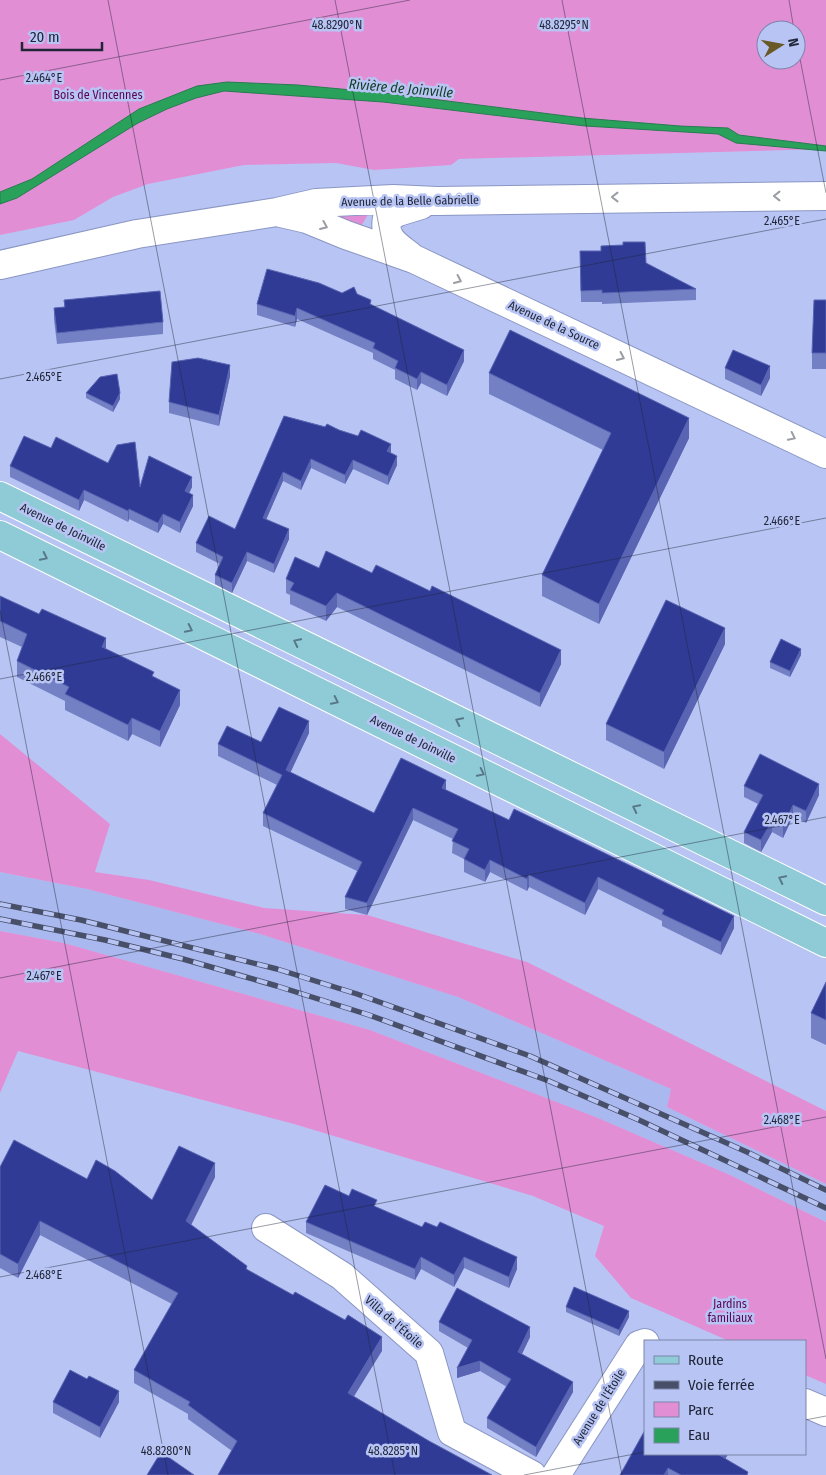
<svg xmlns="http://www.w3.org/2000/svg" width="826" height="1475" font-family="'Fira Sans Condensed',sans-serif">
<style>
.built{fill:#a9b8ee}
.green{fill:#e28ed5;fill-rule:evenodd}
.water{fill:#2aa15a;stroke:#277c50}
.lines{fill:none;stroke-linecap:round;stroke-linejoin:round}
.minor-casing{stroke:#8a96c3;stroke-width:30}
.major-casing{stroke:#fff;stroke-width:30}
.minor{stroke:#fff;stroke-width:28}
.major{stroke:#8fcbd7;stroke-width:28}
.rail-casing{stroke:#484f69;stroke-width:5.5}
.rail{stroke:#b8c5f4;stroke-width:4;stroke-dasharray:11;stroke-linecap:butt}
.wall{fill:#7480c4}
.shaded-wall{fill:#5964b2}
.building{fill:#303b95;stroke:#5964b2}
.oneway{stroke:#9b9da5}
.oneway2{stroke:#587887}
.ticks{fill:none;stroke:#202537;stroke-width:1;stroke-opacity:0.45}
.labels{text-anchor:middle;stroke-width:5;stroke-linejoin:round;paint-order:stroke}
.park-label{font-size:12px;fill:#590452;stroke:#b8c5f4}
.street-label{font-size:12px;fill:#202537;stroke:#b8c5f4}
.water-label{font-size:14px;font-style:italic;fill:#103e21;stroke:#b8c5f4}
.ticks-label{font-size:12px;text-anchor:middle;fill:#202537;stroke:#b8c5f4;stroke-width:5;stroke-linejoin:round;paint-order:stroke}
</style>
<rect width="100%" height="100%" fill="#b8c5f4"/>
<path class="built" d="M0 872 87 889 260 934 458 997 671 1089 667 1107 826 1184V1222L730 1175 598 1118 370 1030 64 943 0 931Z"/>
<path class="green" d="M0 0H826V149L459 159 451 165 374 170 336 163 244 165 148 184 113 197 74 220 0 235ZM766 30H796V60H766Z
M373 206 360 228 322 211Z
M0 734 110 824 95 872 149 880 264 908 367 915 527 962 826 1111V1184L667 1107 671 1089 458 997 260 934 87 889 0 872Z
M0 931 64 943 370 1030 598 1118 730 1175 826 1222V1384L805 1375V1341H729L631 1298 595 1256 604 1226 533 1196 294 1124 18 1051 0 1093Z"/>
<path class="water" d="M227 82 298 85 384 93 582 118 680 126 728 128 739 135 826 146V151L736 143 718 134 585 126 383 102 224 91 196 98 167 109 138 123 17 198 0 204V192L32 179 139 109 197 86Z"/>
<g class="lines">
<g class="minor-casing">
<path id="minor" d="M281 213 307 219 346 235 414 259 826 454
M410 256C396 245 383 238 387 218L398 212 421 205
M0 265 137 234 277 212 316 203 393 199 437 201 826 196
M266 1228 342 1276 429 1353 452 1432 532 1475
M805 1403 826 1412
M556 1475 639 1345 645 1343"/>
</g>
<g class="major-casing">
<path id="major" d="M0 496 826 901
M0 535 826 943"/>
</g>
<use href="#minor" class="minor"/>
<use href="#major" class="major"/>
<g class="rail-casing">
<path id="rail" d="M0 904 81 920 277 969 357 994 530 1056 747 1152 826 1190
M0 919 105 940 183 959 277 986 369 1015 549 1081 639 1120 826 1208"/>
</g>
<use href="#rail" class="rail"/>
</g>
<path class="wall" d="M580 263H646L696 289V300L602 304V302H581Z
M342 293 357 294 371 305 464 361 447 396 421 383 417 390 395 379V370L373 359V353L297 319 295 327 257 315V304Z
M64 300 163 322V334L57 344 54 320V308L64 307Z
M826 300V369H812V353Z
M725 368 770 378 761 396 725 379Z
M489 373 689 438 599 624 542 596V575L603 450 489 394Z
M230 376 219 426 169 413V402Z
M86 393 120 399 113 412 86 398Z
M284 416 339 430 391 453 397 465 388 485 353 469 345 484 311 468 301 490 283 481 266 519 289 539 274 573 247 561 232 593 215 584V575L220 564 196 552V543L235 529Z
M51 448 140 487H192L189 493 193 506 180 533 163 524 158 533 129 519 128 522 84 500 79 511 10 477V466Z
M319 568 561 664 540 707 337 607 326 621 290 604V595L286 593V579Z
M0 596 106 649 154 677 180 705 160 747 132 734 128 741 65 710V701L17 677V661L22 647 0 637Z
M725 644 664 769 606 740V724Z
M801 655 790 677 770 668V662Z
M309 733 290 772 374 813 446 790 734 928 721 955 662 926V921L598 889 585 915 529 887 527 891 490 872 485 882 464 872V859L452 853 453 839 413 820 367 915 345 909V897L357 871 263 826V813L277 785 218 756V744L261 742Z
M744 786 819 795 806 823 793 816 783 838 772 832 761 852 744 843V832L758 804 744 797Z
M826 982V1045L811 1038V1013Z
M0 1167 87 1179 152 1200 215 1177 191 1225 247 1269 382 1351 232 1451 188 1419V1414L134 1383V1370L172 1304 40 1235 18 1278 0 1268Z
M377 1208 517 1269 509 1288 464 1268 454 1287 421 1269 415 1280 306 1233V1222Z
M566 1307 629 1317 619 1336 566 1312Z
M439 1322 530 1337 522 1354 573 1392 536 1457 487 1428V1418L507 1387 480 1371 457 1378 468 1348 439 1331Z
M53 1402H119L100 1438 53 1413Z
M645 1454H728L725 1459 748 1475H620Z"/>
<path class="shaded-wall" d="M297 308V319L295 327V316Z
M464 350V361L447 396V385Z
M230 365V376L219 426V415Z
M770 366V378L761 396V385Z
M421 372V383L417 390V379Z
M120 393V399L113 412V406Z
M689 418V438L599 624V604Z
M391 444V453L387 451Z
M397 456V465L388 485V476Z
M311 459V468L301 490V481Z
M353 460V469L345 484V475Z
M283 472V481L263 527V518Z
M192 477V487L185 502V491Z
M84 490V500L79 511V500Z
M193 495V506L180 533V522Z
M129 509V519L128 522V511Z
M163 514V524L158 533V523Z
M289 529V539L274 573V564Z
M247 552V561L232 593V583Z
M337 593V607L326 621V606Z
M725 628V644L664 769V752Z
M106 638V654L102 647Z
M801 649V655L790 677V671Z
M561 650V664L540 707V693Z
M180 690V705L160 747V731Z
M132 718V734L128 741V725Z
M309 721V733L286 782V770Z
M446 780V792L442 788Z
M819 784V795L806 823V811Z
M793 805V816L783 838V827Z
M413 808V820L367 915V903Z
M772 821V832L761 852V840Z
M490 860V872L485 882V870Z
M529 875V887L527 891V879Z
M598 877V889L585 915V903Z
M734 916V928L721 955V942Z
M215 1163V1177L186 1235V1221Z
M40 1221V1235L18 1278V1264Z
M421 1257V1269L415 1280V1269Z
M464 1257V1268L454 1287V1275Z
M517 1257V1269L509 1288V1277Z
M629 1311V1317L619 1336V1330Z
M530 1327V1337L518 1362V1352Z
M382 1337V1351L348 1406V1393Z
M480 1361V1371L457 1378V1368Z
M573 1382V1392L536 1457V1447Z
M119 1391V1402L100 1438V1427Z
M719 1454H728L719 1471Z
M668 1468V1475H664Z"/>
<path class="building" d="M623 242H645L646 263 696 289 602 293V290L581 291 580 251H601V246L623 245Z
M267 269 319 283 342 293 354 287 357 294 371 300 370 304 464 350 447 385 421 372 417 379 395 368 398 361 373 348 375 343 297 308 295 316 257 304Z
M160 291 163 322 57 333 54 308 65 307 64 300Z
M814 300H826V353H812Z
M510 330 689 418 599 604 542 575 611 433 489 373Z
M733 350 770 366 761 385 725 368Z
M198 358 230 365 219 415 169 402 172 362Z
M117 374 120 393 113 406 86 393 100 377Z
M284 416 325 427 327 424 339 430 358 436 361 430 391 444 387 451 397 456 388 476 353 460 345 475 311 459 301 481 283 472 263 518 289 529 274 564 247 552 232 583 215 575 223 557 196 543 209 516 235 529Z
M24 436 51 448 56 437 108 463 117 445 135 442 140 487 149 456 192 477 185 491 193 495 180 522 163 514 158 523 129 509 128 511 84 490 79 500 10 466Z
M326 551 372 573 376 565 430 591 432 586 561 650 540 693 337 593 326 606 290 590 294 583 286 579 295 557 319 568Z
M0 596 39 614 42 609 106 638 102 647 154 672 152 676 180 690 160 731 132 718 128 725 65 694 69 687 17 661 27 634 0 621Z
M666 600 725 628 664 752 606 724Z
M781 639 801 649 790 671 770 662Z
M279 707 309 721 286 770 374 813 401 758 446 780 442 788 509 820 514 809 734 916 721 942 662 914 664 910 598 877 585 903 529 875 527 879 490 860 485 870 464 859 469 849 452 841 458 829 413 808 367 903 345 897 362 862 263 813 282 775 218 744 227 726 261 742Z
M760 754 819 784 806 811 793 805 783 827 772 821 761 840 744 832 763 795 744 786Z
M826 982V1020L811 1013Z
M14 1140 87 1179 96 1160 115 1171 152 1200 179 1146 215 1163 186 1221 247 1266 246 1269 293 1295 295 1292 345 1320 348 1315 382 1337 348 1393 429 1441 492 1475H218L237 1441 188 1405 190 1402 134 1370 178 1293 40 1221 18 1264 0 1254V1167Z
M325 1185 349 1196 352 1189 377 1200 374 1206 422 1227 425 1222 437 1227 440 1222 517 1257 509 1277 464 1257 454 1275 421 1257 415 1269 306 1222Z
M574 1287 629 1311 619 1330 566 1307Z
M457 1288 530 1327 518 1352 573 1382 536 1447 487 1418 511 1379 480 1361 457 1368 472 1340 439 1322Z
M70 1370 87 1379 89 1376 119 1391 100 1427 53 1402Z
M645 1430V1454H719V1455L748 1472 747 1475H681L668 1468 664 1475H620Z
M161 1452 194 1475H147Z"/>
<defs><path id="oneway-chevron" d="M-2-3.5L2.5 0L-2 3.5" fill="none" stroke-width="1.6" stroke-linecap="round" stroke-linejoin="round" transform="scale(1.25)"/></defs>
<g class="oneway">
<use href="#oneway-chevron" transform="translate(777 196) rotate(180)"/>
<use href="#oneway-chevron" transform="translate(615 197) rotate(180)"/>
<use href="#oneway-chevron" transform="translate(324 226) rotate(23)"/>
<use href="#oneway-chevron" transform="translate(458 280) rotate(25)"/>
<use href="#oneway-chevron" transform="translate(621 357) rotate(25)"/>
<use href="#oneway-chevron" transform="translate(792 437) rotate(26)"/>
</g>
<g class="oneway2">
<use href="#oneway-chevron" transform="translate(44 557) rotate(26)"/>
<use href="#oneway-chevron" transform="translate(189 629) rotate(26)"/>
<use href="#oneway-chevron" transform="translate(297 642) rotate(-154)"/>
<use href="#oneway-chevron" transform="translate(335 701) rotate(26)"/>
<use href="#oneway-chevron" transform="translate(459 721) rotate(-154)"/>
<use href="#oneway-chevron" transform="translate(481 773) rotate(26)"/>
<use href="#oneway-chevron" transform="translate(636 808) rotate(-154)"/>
<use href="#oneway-chevron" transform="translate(782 879) rotate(-154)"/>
</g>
<path class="ticks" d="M108 0 395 1475M335 0 622 1475M562 0 826 1359M789 0 794 30M796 38 826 193M0 80 410 0M0 379 826 219M0 610 168 1475M0 679 826 518M0 978 826 817M0 1277 826 1117M805 1420 826 1416M524 1475 645 1452"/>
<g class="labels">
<g class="park-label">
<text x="98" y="99">Bois de Vincennes</text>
<text x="730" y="1308">Jardins<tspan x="730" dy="14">familiaux</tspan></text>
</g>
<g class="street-label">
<text transform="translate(410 201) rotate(-1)" y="4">Avenue de la Belle Gabrielle</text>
<text transform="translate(554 325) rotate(25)" y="4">Avenue de la Source</text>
<text transform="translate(63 527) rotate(26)" y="4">Avenue de Joinville</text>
<text transform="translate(413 739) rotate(26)" y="4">Avenue de Joinville</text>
<text transform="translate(394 1322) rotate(41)" y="4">Villa de l'Étoile</text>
<text transform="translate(599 1407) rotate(-58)" y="4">Avenue de l'Étoile</text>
</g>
<g class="water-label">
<text transform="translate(401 88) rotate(5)" y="5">Rivière de Joinville</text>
</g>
</g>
<g class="ticks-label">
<text x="337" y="29">48.8290°N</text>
<text x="564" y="29">48.8295°N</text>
<text x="44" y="82">2.464°E</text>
<text x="782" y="225">2.465°E</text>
<text x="44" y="381">2.465°E</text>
<text x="782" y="525">2.466°E</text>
<text x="44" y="681">2.466°E</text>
<text x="782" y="824">2.467°E</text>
<text x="44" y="980">2.467°E</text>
<text x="782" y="1124">2.468°E</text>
<text x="44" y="1279">2.468°E</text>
<text x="166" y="1455">48.8280°N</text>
<text x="393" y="1455">48.8285°N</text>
</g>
<rect x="644" y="1340" width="162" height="115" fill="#b8c5f4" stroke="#7b85a8"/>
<rect x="654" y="1356" width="25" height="8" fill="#8fcbd7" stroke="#7b85a8"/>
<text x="688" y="1365" font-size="15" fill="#202537">Route</text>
<rect x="654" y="1381" width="25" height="8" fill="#484f69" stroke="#7b85a8"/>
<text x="688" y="1390" font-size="15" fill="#202537">Voie ferrée</text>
<rect x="654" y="1402" width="25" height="15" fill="#e28ed5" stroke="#7b85a8"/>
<text x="688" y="1415" font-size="15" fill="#202537">Parc</text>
<rect x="654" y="1428" width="25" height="15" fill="#2aa15a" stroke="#7b85a8"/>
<text x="688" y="1440" font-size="15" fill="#202537">Eau</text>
<g transform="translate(781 45) rotate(79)"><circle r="24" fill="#b8c5f4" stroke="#7b85a8"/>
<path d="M0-4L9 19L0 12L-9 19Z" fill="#685926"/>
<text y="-8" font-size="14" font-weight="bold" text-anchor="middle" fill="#202537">N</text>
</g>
<path d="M22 42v8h80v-8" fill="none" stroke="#202537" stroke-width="2.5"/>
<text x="30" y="42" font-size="15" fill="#202537" stroke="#b8c5f4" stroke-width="4" paint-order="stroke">20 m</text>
</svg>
